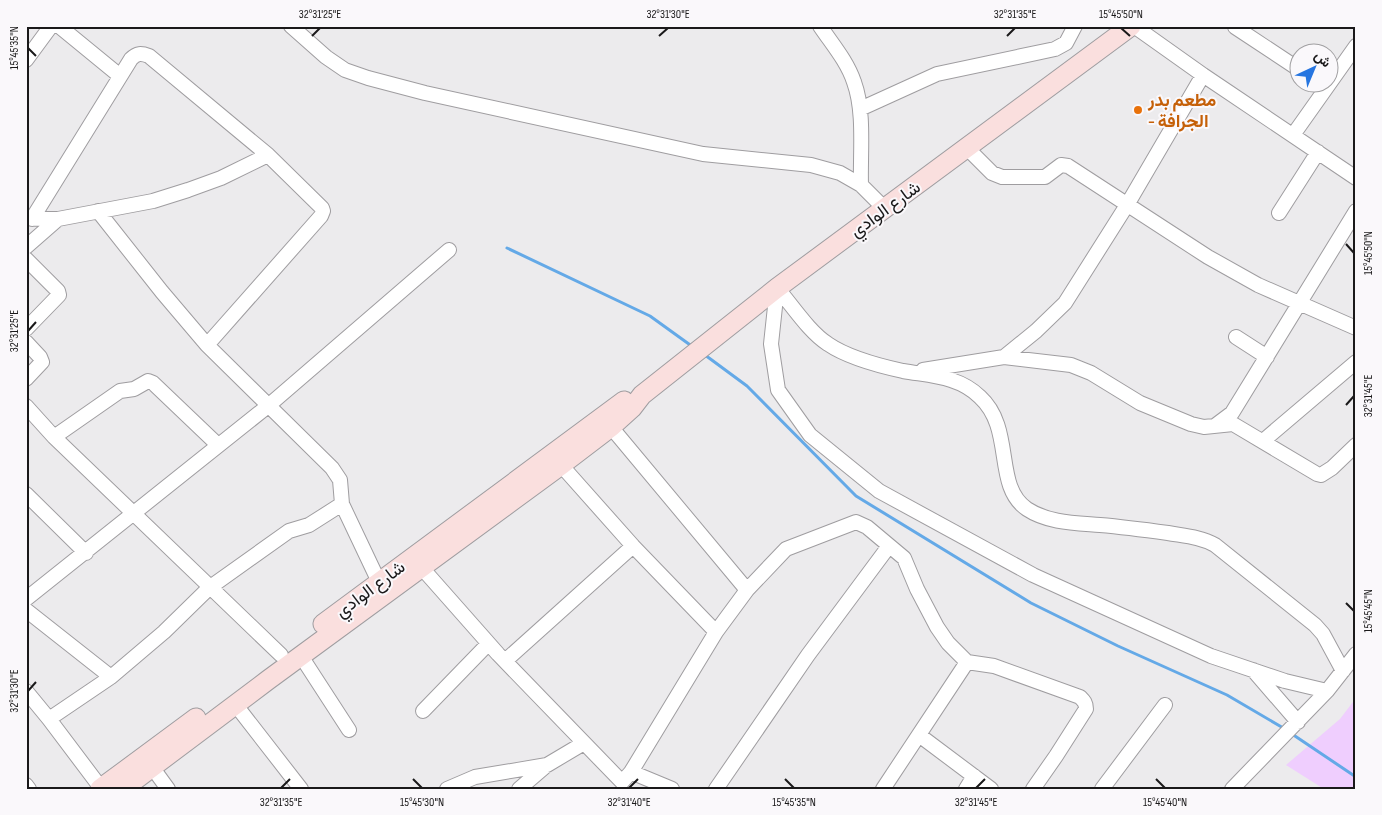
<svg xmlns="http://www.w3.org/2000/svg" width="1382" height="815" font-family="'Sofia Sans Condensed',Vazirmatn,sans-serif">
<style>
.green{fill:#efcefe}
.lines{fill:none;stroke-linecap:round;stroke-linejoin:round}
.stream{stroke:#64a9e7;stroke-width:3}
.street-casing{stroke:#9f9da0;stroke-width:16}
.secondary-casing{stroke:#9f9da0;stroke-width:21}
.street{stroke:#fff;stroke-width:14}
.secondary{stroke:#fadfde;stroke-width:19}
.ticks{fill:none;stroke:#1a191a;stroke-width:2}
.food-dot{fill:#e8710a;stroke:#faf8fb;stroke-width:2}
.labels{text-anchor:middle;stroke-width:4;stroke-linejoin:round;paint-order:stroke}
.food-label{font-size:18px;font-weight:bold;fill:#c56008;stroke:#faf8fb;text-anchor:start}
.street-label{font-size:18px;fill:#1a191a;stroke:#faf8fb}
.neatline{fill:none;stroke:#1a191a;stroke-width:2}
.ticks-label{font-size:12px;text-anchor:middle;fill:#1a191a}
</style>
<rect width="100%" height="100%" fill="#ecebed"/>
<path class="green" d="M1356 698V789H1324L1286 765 1340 719Z"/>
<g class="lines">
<path class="stream" d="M507 248 650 316 693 347
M705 355 747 386 856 496 1031 603 1118 646 1227 695 1285 729
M1292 734 1356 777"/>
<g class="street-casing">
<path id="street" d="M59 26 120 76
M291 26 326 57 345 70 368 78 425 93 703 154 811 165 840 173 861 185 885 209
M820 26C832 44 847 61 854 82 865 112 860 153 861 185
M1134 26 1203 75 1356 178
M1235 27 1300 70
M26 60 51 26
M860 109 937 74 1055 49 1066 43 1075 26
M1293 135 1356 46
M967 148 992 173 1002 177H1045L1061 165 1068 166 1208 257 1258 285 1356 328
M98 211 162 292 207 345 332 468 340 480 342 504 379 582
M1279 213 1318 152
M26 218 58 219 153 201 188 190 221 178 268 155
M32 219 131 59C137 53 141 53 149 56L268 155 322 208 323 211 321 216 207 345
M26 247 58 219
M26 259 58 291 59 295 26 329
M777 288C792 305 809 332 828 344 847 357 880 366 903 371 931 376 959 376 980 397 1015 429 993 486 1027 509 1048 523 1076 523 1100 525 1123 527 1146 530 1168 533 1185 536 1201 537 1215 545L1315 625 1323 634 1343 671
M777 288 771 344 778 390 810 435 879 491 1033 575 1211 656 1285 681 1327 691
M1236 337 1267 357
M26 342 40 357 42 362 26 379
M1004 357 1036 331 1065 303 1127 205 1203 75
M923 370 1004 357 1071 365 1091 373 1140 403 1191 424 1204 427 1233 424 1317 474 1321 475 1332 468 1356 445
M26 406 54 437 281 655
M1216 425 1232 413 1356 211
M611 427 747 590
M54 437 120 391 134 389 148 381 153 383 218 445
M1263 441 1356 362
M561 465 633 546 716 632
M26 494 86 553
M422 568 498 654 622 782 631 772 672 789
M26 599 268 406 449 250
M26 610 111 677
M301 656 349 730
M505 661 633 546
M1253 670 1298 722
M26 691 49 719 101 788
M235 704 301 789
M423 711 488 644
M49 719 111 677 164 632 209 588 289 531 309 525 342 504
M919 735 991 789
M152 767 168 789
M631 772 716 632 747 590 786 549 856 522 867 527 904 558 917 589 937 627 948 643 967 662 994 666 1080 697C1084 701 1086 703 1086 709L1056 756 1033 789
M26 785 29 789
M447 789 475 777 547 765
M519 789 547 765 584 743
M716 789 808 655 889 546
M883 789 967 662
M966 789 974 776
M1102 789 1165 705
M1232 789 1327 691 1356 654"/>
</g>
<g class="secondary-casing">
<path id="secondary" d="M323 624 624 401
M100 789 196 718
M123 789 268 680 561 465 611 427 632 408 642 395 777 288 1131 26"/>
</g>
<use href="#street" class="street"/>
<use href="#secondary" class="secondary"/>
</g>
<path class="ticks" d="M1121 28 1130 36M312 36 320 28M659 36 668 28M1007 36 1015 28M28 48 36 56M1346 244 1354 253M28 331 36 322M1346 405 1354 396M1346 603 1354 611M28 691 36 682M413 779 422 788M785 779 794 788M1156 779 1165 788M281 788 290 779M629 788 638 779M976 788 985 779"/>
<circle class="food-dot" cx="1138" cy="110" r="5"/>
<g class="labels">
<g class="food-label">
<text x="1148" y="106">مطعم بدر<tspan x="1148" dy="21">- الجرافة</tspan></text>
</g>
<g class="street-label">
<text transform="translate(885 209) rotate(-36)" y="6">شارع الوادي</text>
<text transform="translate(370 589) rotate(-37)" y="6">شارع الوادي</text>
</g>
</g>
<rect width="1382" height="815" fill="none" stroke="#faf8fb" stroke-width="55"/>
<g transform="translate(1314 68) rotate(44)"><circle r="24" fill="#faf8fb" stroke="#a09fa1"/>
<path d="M0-4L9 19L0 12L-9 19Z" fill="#2675e0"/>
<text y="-8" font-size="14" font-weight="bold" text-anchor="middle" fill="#1a191a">ش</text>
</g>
<rect x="28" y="28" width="1326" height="760" class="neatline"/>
<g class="ticks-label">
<text x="320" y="18">32°31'25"E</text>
<text x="668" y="18">32°31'30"E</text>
<text x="1015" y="18">32°31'35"E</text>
<text x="1121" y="18">15°45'50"N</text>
<text transform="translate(14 48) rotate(-90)" y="4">15°45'35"N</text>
<text transform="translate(1368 253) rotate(-90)" y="4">15°45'50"N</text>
<text transform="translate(14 331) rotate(-90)" y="4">32°31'25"E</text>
<text transform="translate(1368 396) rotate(-90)" y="4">32°31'45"E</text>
<text transform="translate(1368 611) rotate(-90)" y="4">15°45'45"N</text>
<text transform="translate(14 691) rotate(-90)" y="4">32°31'30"E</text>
<text x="281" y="806">32°31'35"E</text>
<text x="422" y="806">15°45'30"N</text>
<text x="629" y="806">32°31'40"E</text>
<text x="794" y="806">15°45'35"N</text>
<text x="976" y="806">32°31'45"E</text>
<text x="1165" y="806">15°45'40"N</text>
</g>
</svg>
